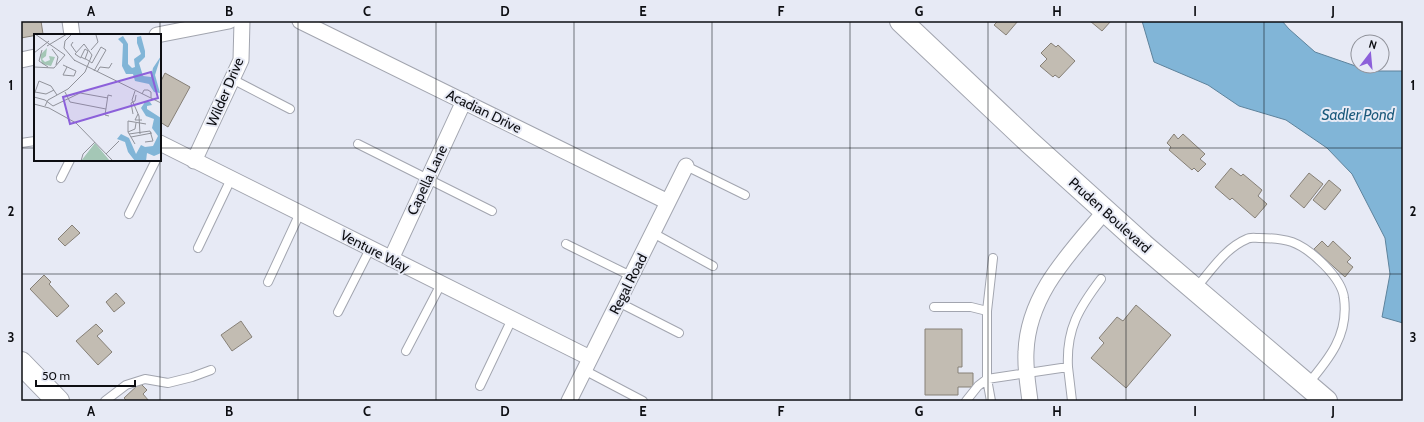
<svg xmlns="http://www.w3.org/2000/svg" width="1424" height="422" font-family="Cabin,sans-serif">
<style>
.water{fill:#81b5d7;stroke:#5e839c}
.building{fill:#c2bcb2;stroke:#868077}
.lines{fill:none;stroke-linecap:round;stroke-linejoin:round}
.lane-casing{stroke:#a2a5af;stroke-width:10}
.street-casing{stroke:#a2a5af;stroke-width:17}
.secondary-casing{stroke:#a2a5af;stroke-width:24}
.primary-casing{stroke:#a2a5af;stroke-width:24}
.lane{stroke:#fff;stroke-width:8}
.street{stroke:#fff;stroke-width:15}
.secondary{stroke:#fff;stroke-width:22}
.primary{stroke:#fff;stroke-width:22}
.grid{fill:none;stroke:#0d0e12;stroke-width:1;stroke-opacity:0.55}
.labels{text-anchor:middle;stroke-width:4;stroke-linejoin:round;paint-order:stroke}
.street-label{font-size:14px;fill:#0d0e12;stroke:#e7eaf5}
.water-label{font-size:15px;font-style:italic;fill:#1c5a7c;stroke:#e7eaf5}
.inset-road{fill:none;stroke:#90929a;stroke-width:1}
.view{fill:#8c60da;fill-opacity:0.15;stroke:#8c60da;stroke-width:2}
.inset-edge{fill:none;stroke:#0d0e12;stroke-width:2}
.neatline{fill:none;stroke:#0d0e12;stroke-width:1.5}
.grid-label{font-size:13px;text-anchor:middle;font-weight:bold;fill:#0d0e12}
</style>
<rect width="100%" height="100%" fill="#e7eaf5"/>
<path class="water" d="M1142 21H1282L1289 29 1315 52 1370 71H1403V323L1382 317 1390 274 1385 238 1352 174 1327 148 1286 120 1239 106 1208 85 1154 62Z"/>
<path class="building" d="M21 21H41L43 34 21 38Z
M996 21H1018L1006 35 994 25 997 22Z
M1090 21H1111L1102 31Z
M1051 43 1056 47 1058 45 1075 61 1059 78 1055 75 1053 77 1040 66 1047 59 1041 53Z
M165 73 190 87 168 127 160 122V83Z
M1174 134 1178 139 1183 134 1205 154 1200 159 1206 164 1198 172 1194 168 1192 170 1169 150 1171 147 1167 143Z
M1231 168 1241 176 1243 174 1262 190 1258 196 1267 204 1255 218 1232 198 1230 200 1215 187Z
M1309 173 1323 184 1304 208 1290 196Z
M1329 180 1341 190 1325 210 1313 200Z
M72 225 80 233 65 246 58 239Z
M1322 241 1328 247 1333 241 1351 258 1347 262 1353 267 1345 277 1314 249Z
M44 275 51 282 49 284 69 306 57 317 30 289Z
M116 293 125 303 114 312 106 302Z
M1136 305 1171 335 1126 388 1091 358 1104 343 1099 338 1117 317 1123 321Z
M241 321 252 337 232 351 221 335Z
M96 324 103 331 97 336 112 352 98 365 76 341Z
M925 329H962V367H958V373H973V387H958V395H925Z
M140 383 147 390 143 394 149 401H127L124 398Z"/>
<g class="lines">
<g class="lane-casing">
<path id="lane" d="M232 79 290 109
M21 143 35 141
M358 144 492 211
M686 166 745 195
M61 178 70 160
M129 214 156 160
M653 233 713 266
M566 244 631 276
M198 248 231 179
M268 282 300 213
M1195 289C1210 272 1225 248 1247 239 1250 237 1255 238 1259 238 1269 238 1282 239 1292 242 1311 249 1342 278 1344 298 1349 335 1329 359 1307 385
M618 302 679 333
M934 307H971L987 311 993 258
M338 312 370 249
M406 351 441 284
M1068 367 1072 401
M584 370 643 401
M480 386 512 319
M105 401 126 385 145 379 168 383 192 377 211 370
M966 401 978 386 987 379V311
M991 401 987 379 1068 367C1066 329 1079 308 1101 279"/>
</g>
<g class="street-casing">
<path id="street" d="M70 21 72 35
M300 21 668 202
M157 35 229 21
M21 60 35 57
M160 143 590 358
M194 161 241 60 242 21
M391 259 464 101
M569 401 686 166
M1030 401C1028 385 1025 369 1026 352 1028 294 1070 253 1105 211"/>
</g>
<g class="secondary-casing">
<path id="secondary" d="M21 363 58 401"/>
</g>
<g class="primary-casing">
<path id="primary" d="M901 21 1028 141 1143 245 1326 401"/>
</g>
<use href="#lane" class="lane"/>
<use href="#street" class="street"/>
<use href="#secondary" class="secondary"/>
<use href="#primary" class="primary"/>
</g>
<path class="grid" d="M160 21V35M298 21V401M436 21V401M574 21V401M712 21V401M850 21V401M988 21V401M1126 21V401M1264 21V401M160 35V160M21 148H35M160 148H1403M160 160V401M21 274H1403"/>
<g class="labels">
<g class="street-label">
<text transform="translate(225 92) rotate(-67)" y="5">Wilder Drive</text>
<text transform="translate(484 111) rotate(26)" y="5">Acadian Drive</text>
<text transform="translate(427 180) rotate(-65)" y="5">Capella Lane</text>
<text transform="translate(1110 215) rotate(42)" y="5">Pruden Boulevard</text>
<text transform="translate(375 251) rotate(27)" y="5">Venture Way</text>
<text transform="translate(628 284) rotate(-63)" y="5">Regal Road</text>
</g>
<g class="water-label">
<text x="1358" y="120">Sadler Pond</text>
</g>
</g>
<g transform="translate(34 34)">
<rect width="127" height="127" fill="#e7eaf5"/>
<path d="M13 14 12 22 8 25 11 28 16 26 15 22 21 23 17 32 8 30 6 21ZM61 109 76 127H47Z" fill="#a4c7b6"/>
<path d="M89 2 94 10V30L98 34 101 33 100 25 107 20 103 9V3L107 2 111 17V23L105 29 109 42 117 43 119 34 127 22 121 41 126 59 120 58 115 50 101 47 99 40H92L88 32 89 10 84 5ZM111 68H116L118 71 113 72V75L127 84V119L120 122 113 119 112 127H101L94 118 91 108 83 105 87 100 95 104 102 120 107 111 111 113 119 112 124 102 118 94 120 85 112 82 107 74Z" fill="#81b5d7"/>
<path class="inset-road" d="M38 0 31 7 30 14 41 27M39 8 37 11 42 18M13 12 33 0M18 15 24 23 22 31M8 16 5 27 14 33M57 16 64 8 62 1M0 19 15 7M47 24 41 20 50 10M51 25 54 17 51 15 47 23 51 25H52L58 29 67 13 72 16 60 37M40 26 127 69M29 31 42 37 40 42 29 41 33 33M0 33 20 34 31 21 1 0M63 38 66 33 75 34 78 29M101 57 98 66 105 82 106 100M1 58 12 60 20 56M31 58 36 68 72 75M108 60 110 56H114L117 58V64M0 61 5 47 17 52 23 61M0 63 11 66 19 72 46 59 74 64M0 70 15 74 42 89 79 127M11 72 14 66 34 55 51 38 58 21 50 10M99 80 97 69 101 67 102 61M104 80 101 86H108M75 82 71 81 74 61 78 62M94 98 101 95 102 89M95 100 116 97 119 107 111 108M97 103 118 99M101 110 94 98V87L112 90M72 120 85 107M47 127 49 120 61 108"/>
<path class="view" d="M117 38 124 64 36 90 29 63Z"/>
<rect width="127" height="127" class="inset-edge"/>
</g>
<rect width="1424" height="422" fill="none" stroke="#e7eaf5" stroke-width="44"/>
<g transform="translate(1370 54) rotate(16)"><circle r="19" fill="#e7eaf5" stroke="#90929a"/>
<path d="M0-3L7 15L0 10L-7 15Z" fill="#8c60da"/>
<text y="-6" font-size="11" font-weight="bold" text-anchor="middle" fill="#0d0e12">N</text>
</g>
<path d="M36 380v6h99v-6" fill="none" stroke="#0d0e12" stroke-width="2"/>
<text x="42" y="380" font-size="12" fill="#0d0e12" stroke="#e7eaf5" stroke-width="3" paint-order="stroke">50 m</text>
<rect x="22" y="22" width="1380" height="378" class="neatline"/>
<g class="grid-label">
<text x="91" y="16">A</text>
<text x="229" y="16">B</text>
<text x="367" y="16">C</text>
<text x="505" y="16">D</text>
<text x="643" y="16">E</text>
<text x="781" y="16">F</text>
<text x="919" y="16">G</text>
<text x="1057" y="16">H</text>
<text x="1195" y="16">I</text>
<text x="1333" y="16">J</text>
<text x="11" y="90">1</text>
<text x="1413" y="90">1</text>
<text x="11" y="216">2</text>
<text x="1413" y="216">2</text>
<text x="11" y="342">3</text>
<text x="1413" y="342">3</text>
<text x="91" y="416">A</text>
<text x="229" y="416">B</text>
<text x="367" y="416">C</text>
<text x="505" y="416">D</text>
<text x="643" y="416">E</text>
<text x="781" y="416">F</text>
<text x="919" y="416">G</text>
<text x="1057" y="416">H</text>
<text x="1195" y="416">I</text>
<text x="1333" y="416">J</text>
</g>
</svg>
